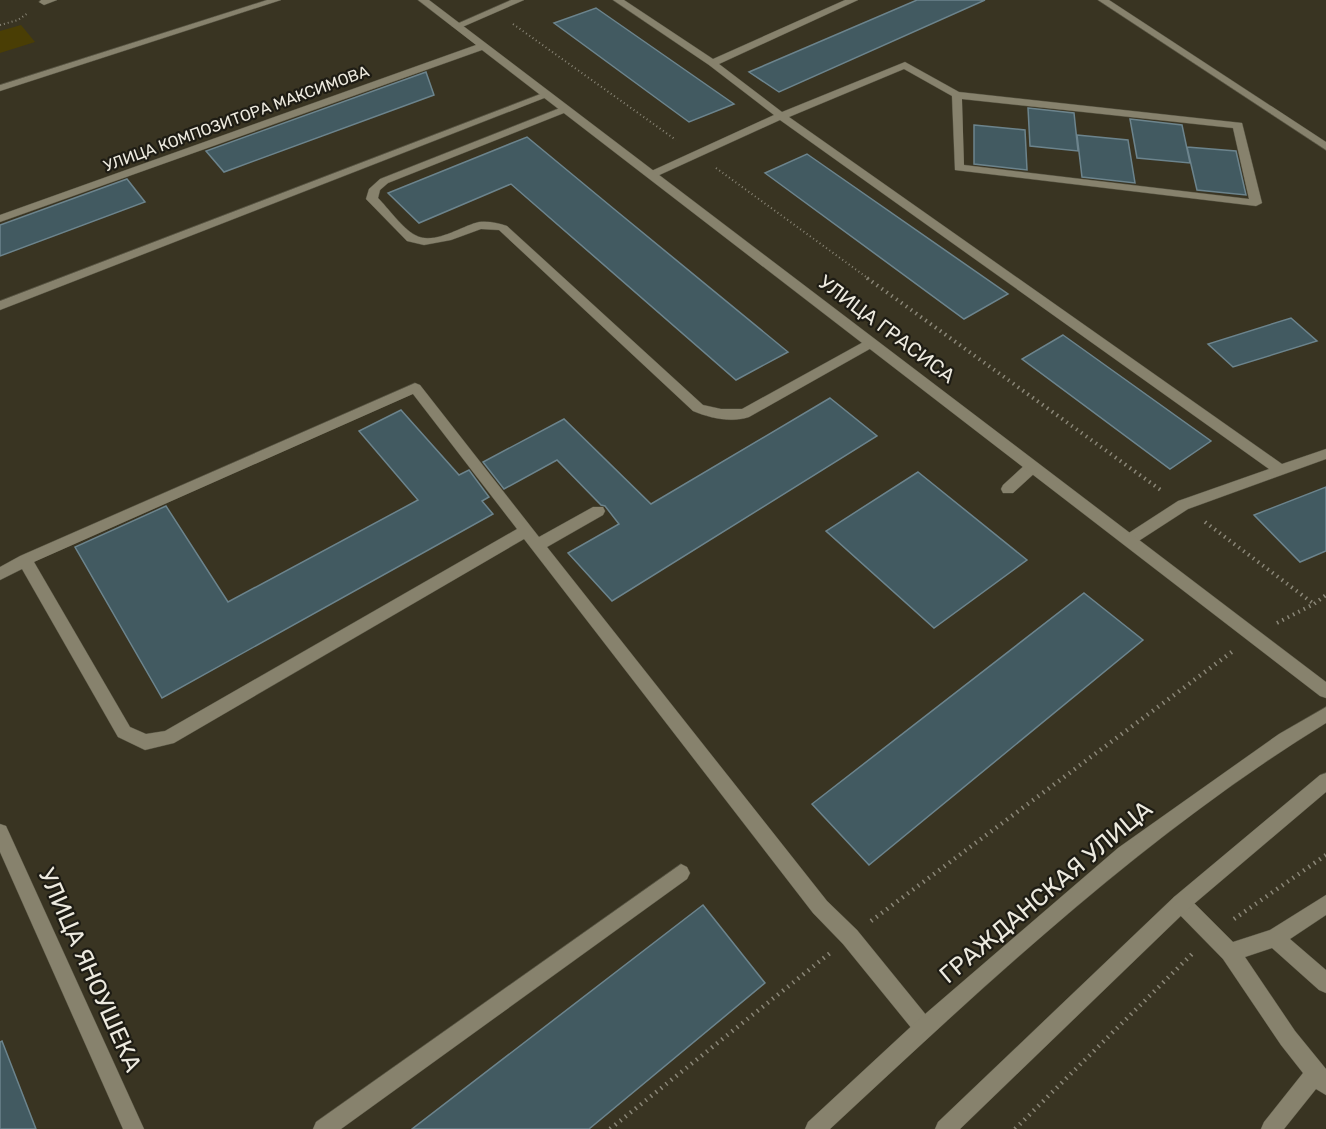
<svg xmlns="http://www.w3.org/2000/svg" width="1326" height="1129" font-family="Rubik,sans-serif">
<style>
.green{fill:#4a3e05}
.building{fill:#425a61;stroke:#6c848d;stroke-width:1.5}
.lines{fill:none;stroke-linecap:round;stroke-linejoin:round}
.lane-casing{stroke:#555241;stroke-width:1}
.street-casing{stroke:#555241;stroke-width:1}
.secondary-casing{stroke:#555241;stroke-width:1}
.path-far2{stroke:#8a8677;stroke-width:2;stroke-dasharray:1 3;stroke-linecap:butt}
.path-far1{stroke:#8a8677;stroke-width:4;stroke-dasharray:1.5 4.5;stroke-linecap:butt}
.path{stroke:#8a8677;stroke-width:4.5;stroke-dasharray:1.5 5;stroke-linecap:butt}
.lane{fill:#87826d;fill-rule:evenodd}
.street{fill:#87826d;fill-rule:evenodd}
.secondary{fill:#87826d;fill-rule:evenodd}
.labels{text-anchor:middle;stroke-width:4.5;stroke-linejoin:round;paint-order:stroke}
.far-street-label{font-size:16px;fill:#edeadf;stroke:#1e1c14}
.street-label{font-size:20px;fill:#edeadf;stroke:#1e1c14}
.near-street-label{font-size:24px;fill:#edeadf;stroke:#1e1c14}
</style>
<rect width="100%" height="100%" fill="#393422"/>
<path class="green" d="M21 25 35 42 0 53V31Z"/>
<path class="building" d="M917 0H985L779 92 749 72Z
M596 8 734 104 689 122 554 23Z
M426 72 434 95 224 172 206 151Z
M1028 108 1074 113 1078 151 1030 146Z
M1130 119 1182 125 1190 163 1137 158Z
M974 125 1025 130 1027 170 974 164Z
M1077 135 1128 140 1135 183 1082 177Z
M527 137 614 209 788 352 736 380 511 184 419 223 388 193Z
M1187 147 1236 151 1246 195 1197 190Z
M807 154 1008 294 964 319 765 173Z
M127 179 145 202 0 256V225Z
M1291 318 1317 341 1233 367 1208 344Z
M1063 335 1211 441 1170 469 1022 359Z
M830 398 877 436 612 601 568 553 619 524 605 506 601 505 557 460 504 489 483 462 564 419 651 504Z
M401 410 459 475 469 470 489 497 482 501 493 514 162 698 75 547 166 506 228 602 418 500 359 431Z
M918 472 1027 560 934 628 826 531Z
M1326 487V551L1300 562 1254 515Z
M1084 593 1143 640 869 865 812 804Z
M703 905 765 983 589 1129H412Z
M2 1041 36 1129H0V1042Z"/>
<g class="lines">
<g class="lane-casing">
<path id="lane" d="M41 0H57L44 5 39 2Z
M267 0H281L0 91V85Z
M511 0H524L460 28 452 26Z
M613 0H624L713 59 845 0H858L719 64 782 112 905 62 959 92 1242 123 1262 203 1256 206 955 170 952 96 904 69 789 117 1282 464 1326 449V459L1188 509 1134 544H1124L1122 540 1124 536 1178 501 1269 469 780 120 655 177H647V173L774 115 709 65ZM962 99 1233 128 1249 199 964 165Z
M1098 0H1109L1326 142V150Z
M543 93 552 95 0 310V301Z
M565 106 569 107V111L388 183 380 190 378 198C388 208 403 229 415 235 434 246 461 226 479 222 489 221 498 223 507 226L703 405 721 409H742L867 340H875L877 343 875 346 749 417C731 423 710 418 693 411L499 230 481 229 451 240 424 245 407 241 366 199 369 189 380 179Z
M415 383 420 385 539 537 593 507H603L605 511 603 515 547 547 827 901 857 930 931 1021 934 1028 931 1035 924 1038 917 1035 843 944 813 913 524 539 174 743 145 750 118 737 22 569 0 580V567L20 556ZM413 394 517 529 165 731 146 734 130 727 34 562Z
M1032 462 1039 467 1037 471 1013 493H1003L1001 489 1003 485 1027 463Z
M681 864 687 867 690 873 687 879 341 1129H313L316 1122Z
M1181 894 1188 897 1233 942 1270 930 1326 895V915L1290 939 1326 970V993L1319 990 1272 948 1245 957 1295 1031 1326 1069V1095L1316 1089 1284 1129H1261L1264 1122 1303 1073 1281 1045 1223 959 1174 909 1172 903 1174 897Z"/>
</g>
<g class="street-casing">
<path id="street" d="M418 0H429L1326 682V698L1320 696 482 50 0 222V215L476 45Z
M0 824 6 826 144 1129H123L0 852Z"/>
</g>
<g class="secondary-casing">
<path id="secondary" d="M1326 707V723C1144 835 986 984 830 1129H805L808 1122 917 1021 1118 848 1279 734Z
M1326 773V792L1188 909 960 1129H935L938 1122 1174 897 1320 775Z"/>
</g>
<path class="path-far2" d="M513 24 676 140
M0 25 18 20 28 13
M716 168 869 279"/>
<path class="path-far1" d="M867 278 1162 491
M1205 522 1314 604
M1277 623 1314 604 1326 595"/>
<path class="path" d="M1234 919 1326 855
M871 921 1233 651
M610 1129 830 953
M1015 1129 1194 952"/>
<use href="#lane" class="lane"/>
<use href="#street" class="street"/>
<use href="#secondary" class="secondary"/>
</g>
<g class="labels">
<g class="far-street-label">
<text transform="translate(236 118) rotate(-20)" y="6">УЛИЦА КОМПОЗИТОРА МАКСИМОВА</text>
</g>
<g class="street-label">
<text transform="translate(887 329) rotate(37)" y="7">УЛИЦА ГРАСИСА</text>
</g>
<g class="near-street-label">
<text transform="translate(1046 892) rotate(-40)" y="8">ГРАЖДАНСКАЯ УЛИЦА</text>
<text transform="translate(90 970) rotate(66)" y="8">УЛИЦА ЯНОУШЕКА</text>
</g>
</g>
</svg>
